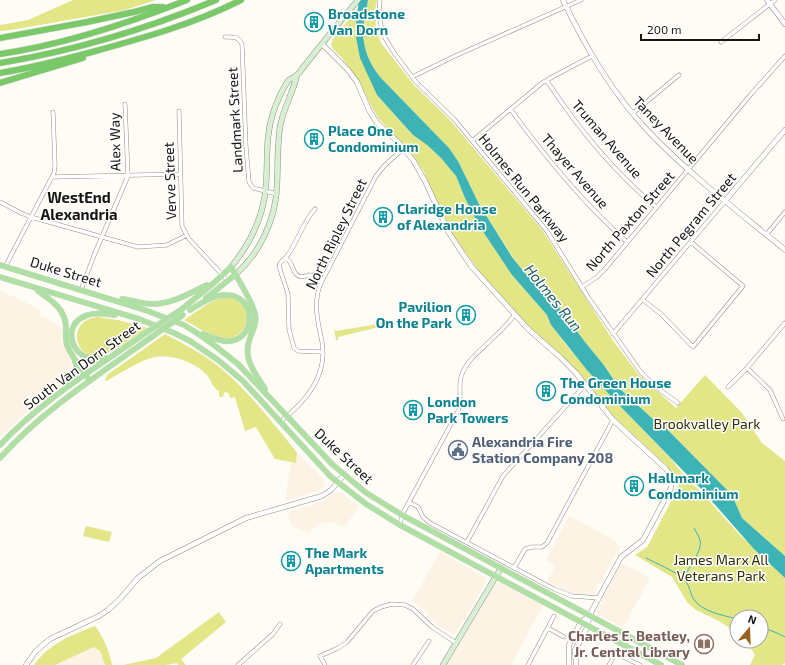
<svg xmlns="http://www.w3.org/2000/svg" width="785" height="665" font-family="'Exo 2',sans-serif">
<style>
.built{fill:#fdf3e5}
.green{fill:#e2e687}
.water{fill:#3eb3b6}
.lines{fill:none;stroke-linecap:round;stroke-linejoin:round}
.stream{stroke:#3eb3b6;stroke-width:1}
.minor-casing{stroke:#938e88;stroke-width:4.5}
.tertiary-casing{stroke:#938e88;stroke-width:5.5}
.secondary-casing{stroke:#938e88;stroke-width:6}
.primary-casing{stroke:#dadad9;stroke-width:6}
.motorway-casing{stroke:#dadad9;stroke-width:7}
.minor{stroke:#fff;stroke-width:3.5}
.tertiary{stroke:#fff;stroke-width:4.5}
.secondary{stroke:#d7efd2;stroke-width:5}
.primary{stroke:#afdfa4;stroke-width:5.5}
.motorway{stroke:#7ac968;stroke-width:6}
.primary-bridge-casing{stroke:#dadad9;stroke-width:6;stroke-linecap:butt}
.primary-bridge{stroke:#afdfa4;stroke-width:5.5}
.labels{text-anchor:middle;stroke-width:3;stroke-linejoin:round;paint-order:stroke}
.culture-label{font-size:14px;font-weight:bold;fill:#0d838f;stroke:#fff;text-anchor:start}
.street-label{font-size:14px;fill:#161512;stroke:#fff}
.park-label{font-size:14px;fill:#2e2e01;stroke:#fff}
.service-label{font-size:14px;font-weight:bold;fill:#4e5e75;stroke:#fff;text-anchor:start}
.education-label{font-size:14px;font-weight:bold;fill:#785e54;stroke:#fff;text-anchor:end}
.neighbourhood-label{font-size:15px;font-weight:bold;fill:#161512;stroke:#fff}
.water-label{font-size:15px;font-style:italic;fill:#1c5c5e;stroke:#fff}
</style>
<rect width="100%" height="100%" fill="#fffbf5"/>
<path class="built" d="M0 291 17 298 37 308 41 312 40 315 59 326 62 329 63 343 72 364 71 374 65 382 39 401 0 437Z
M295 450 324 480 325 486 318 491 285 501 291 462 296 463 297 453Z
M337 492H340L359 506 345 527 331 522 318 524 308 534 291 525 288 512 322 502Z
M569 516 613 539 620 547 593 595H582L569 592 547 582 555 566 546 560Z
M440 552 485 577 487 581 455 634 440 627 423 609 412 601Z
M621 563 650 578 623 628 598 614 597 610Z
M498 583H502L543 605 511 665H447L495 585Z
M94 647 100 651 105 665H55Z"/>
<path class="green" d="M73 0H156L125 10 11 30 0 31V25L28 20Z
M368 0H377L375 10 376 28 381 43 414 85 449 119 543 231 614 342 639 375 676 408 705 375 742 413 762 443 785 461V556L742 518 732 495 662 424 654 420 620 389 603 364 585 342 558 306 525 273 512 256 479 204 458 161 449 148 381 78C370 65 363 49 363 31 363 23 367 9 368 0Z
M358 8 356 23 377 95 413 135 427 145 441 158 456 176 465 198 478 224 512 275 547 315 551 325 567 346 618 404 672 460 685 477 702 493 738 533 785 578V663L782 665H750L755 655 746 641H761V617H737V633L719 621 696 610 687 602 672 577 635 555 647 547 650 542 681 482 664 463 615 418 600 401 580 374 571 364 530 328 478 270 449 230 424 172 412 154 379 119 371 106 358 79 342 58 333 49 331 45 333 39Z
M223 297C261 299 250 342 222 338 208 336 196 326 184 320L209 303Z
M97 317 118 320 148 328C138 334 109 355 100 356 75 360 65 321 97 317Z
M378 320H379L382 330 381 331 379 327 338 337V340H336L334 328 336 331 378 324Z
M165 334C180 342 196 350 210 360 244 385 269 418 295 450L297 453 296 463 275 459 256 427 245 431 235 397 230 398 229 394 226 392 224 393 223 397H219V391C217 390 216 389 214 387 211 383 210 378 206 374 193 361 170 353 151 358 136 363 121 373 106 381L105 380 107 375Z
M86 526 112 532 109 542 83 536Z
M219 612 226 622 181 659 186 665H178L177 663 166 665H123L156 658Z
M95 626C104 638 109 650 112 665H105L100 651 94 647 55 665H34C49 644 71 635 95 626Z"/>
<path class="water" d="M359 0H368C367 9 363 23 363 31 363 49 370 65 381 78L449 148 458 161 479 204 512 257 525 273 558 306 585 342 603 364 620 389 654 420 662 424 732 495 742 518 785 556V578L754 549 702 490 618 404 587 370 551 325 547 315 512 275 478 224 465 198 456 176 441 158 427 145 413 135 377 95 360 58 356 37V24Z"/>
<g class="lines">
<path class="stream" d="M646 558C654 562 678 573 684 579 689 584 690 592 693 598 701 612 723 615 737 619
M684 578C688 567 703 551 700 540 699 536 696 532 694 528
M761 627 777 633 785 637"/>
<g class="minor-casing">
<path id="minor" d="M380 0 379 11 381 26 385 38 395 54 416 82 454 119 547 231 588 297 640 371 653 385 678 403
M225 37C233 37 238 36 242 44L246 147 249 182 253 188 277 194
M721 42 775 0
M412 77 455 56 581 0
M547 81C578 128 613 171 656 207
M511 110C546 158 582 202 627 242
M179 111 182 226 189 239 228 281
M633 113 679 75
M472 141 542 83 554 76 592 56
M52 177 181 174
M0 202 21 213 31 217 138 247 167 245 187 235
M315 209C302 223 298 242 287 256 284 260 280 261 279 266L288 294 289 329 294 348 298 351 323 352
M766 235 785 212
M286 258C294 264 291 268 296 274 301 280 308 274 314 275 317 276 321 278 323 279
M5 267 54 173 55 165 53 112
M309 275 312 278 321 283
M582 287 597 277 605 269 752 93 785 56
M81 290 95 253 128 176 125 104
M643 300 661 314 693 347 743 286 691 242
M613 334 725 201
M747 368 770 390 783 419
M728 387 747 368 785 323
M280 422C305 402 328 377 322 342 318 322 313 305 320 285L376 176 385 165 404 148
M409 502 418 507 423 517 430 523 554 589 572 596 599 598
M400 525 402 515 458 411C463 398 457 386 462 374 468 358 484 348 495 336 502 330 508 323 514 316
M467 542 503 476 585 385
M514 568 525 549 532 547H542L547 543 613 420
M548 628 564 637
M238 665 273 634 280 624
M325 665 320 656 338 648 347 642 373 611 381 607 392 604 405 605 413 609 432 627 456 643
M413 665 429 641
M528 665 554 616
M609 665 614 656 617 654 640 665"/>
</g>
<g class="tertiary-casing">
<path id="tertiary" d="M563 0C586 48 612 93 649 132 690 175 739 212 785 250
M767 0 785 24
M322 44 348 70 357 82 369 110 377 123 399 143 413 160 426 183 449 233 471 266 528 329 561 358 576 373 613 420 666 469 672 477 671 488 643 540 621 557 589 616 588 626 575 650 576 665
M725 201 785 130
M26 665 36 651 50 639 99 616 108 610 120 599 138 578 160 561 246 518 322 496 331 490 344 475
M569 665V645L581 622 589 616"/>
</g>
<g class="secondary-casing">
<path id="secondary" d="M231 267C250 244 264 215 266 185 268 160 265 137 273 113 276 104 283 87 289 80 293 78 296 76 299 73 318 48 338 24 358 0
M235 275C260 253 276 219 277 185 278 166 277 147 280 127 283 109 293 93 297 75
M443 665 501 568"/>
</g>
<g class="primary-casing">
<path id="primary" d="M0 265 145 310 184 325 197 333 214 345 238 364 332 464 365 492 402 515 682 665
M0 277 139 319 174 333 190 341 218 360 243 381 330 476 366 504 400 525 661 665
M38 291C51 300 65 309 66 326 66 333 65 339 67 345 71 356 80 367 87 377
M206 298 235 275
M122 299C132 300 143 304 153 304 172 304 190 293 207 285
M182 309 215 282 231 267C237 277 253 303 255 314 257 322 253 330 250 338 242 358 255 373 265 389
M190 310C201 303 212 296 224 295 258 293 258 344 224 341 217 340 210 337 203 334
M107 358C73 368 57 324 88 315 97 312 106 314 115 315
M68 385C74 378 78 371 75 361
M0 445C42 400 96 368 147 332
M0 458C44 409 100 374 153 336"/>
</g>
<g class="motorway-casing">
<path id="motorway" d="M0 38 87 22 134 12 153 7H163
M0 54C62 45 129 23 187 0
M0 63C73 51 147 29 216 0
M0 73C31 68 62 60 92 52 143 38 194 24 241 0
M0 83 83 58"/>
</g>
<use href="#minor" class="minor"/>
<use href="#tertiary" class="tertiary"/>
<use href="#secondary" class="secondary"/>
<use href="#primary" class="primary"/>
<use href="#motorway" class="motorway"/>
<g class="primary-bridge-casing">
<path id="primary-bridge" d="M147 332 182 309
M153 336 183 315"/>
</g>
<use href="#primary-bridge" class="primary-bridge"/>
</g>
<defs>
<g id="building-ring" transform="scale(1)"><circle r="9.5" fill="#fff" stroke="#0f9aa8" stroke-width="1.5"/><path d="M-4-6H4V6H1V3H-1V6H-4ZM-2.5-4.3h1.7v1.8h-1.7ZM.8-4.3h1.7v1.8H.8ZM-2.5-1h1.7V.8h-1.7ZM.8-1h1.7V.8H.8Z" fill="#0f9aa8"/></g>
<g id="civic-ring" transform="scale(1)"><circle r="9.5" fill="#fff" stroke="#5c6f8a" stroke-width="1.5"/><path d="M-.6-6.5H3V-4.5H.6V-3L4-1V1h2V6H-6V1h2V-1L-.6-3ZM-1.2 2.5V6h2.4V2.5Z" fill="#5c6f8a"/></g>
<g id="library-ring" transform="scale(1)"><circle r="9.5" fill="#fff" stroke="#8d6e63" stroke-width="1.5"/><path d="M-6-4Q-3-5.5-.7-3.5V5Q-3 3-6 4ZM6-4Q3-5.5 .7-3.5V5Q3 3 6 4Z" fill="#8d6e63"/></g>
</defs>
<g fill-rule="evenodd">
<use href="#building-ring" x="314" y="22"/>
<use href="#building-ring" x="314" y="139"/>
<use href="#building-ring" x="383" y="217"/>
<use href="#building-ring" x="466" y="315"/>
<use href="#building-ring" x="546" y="391"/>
<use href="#building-ring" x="413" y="410"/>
<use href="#civic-ring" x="458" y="450"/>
<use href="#building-ring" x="634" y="486"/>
<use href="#building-ring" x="291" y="561"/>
<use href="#library-ring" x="704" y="644"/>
</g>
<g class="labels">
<g class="culture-label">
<text x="328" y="19">Broadstone<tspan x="328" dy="16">Van Dorn</tspan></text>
<text x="328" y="136">Place One<tspan x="328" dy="16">Condominium</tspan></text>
<text x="397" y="214">Claridge House<tspan x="397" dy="16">of Alexandria</tspan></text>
<text x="452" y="312" text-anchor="end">Pavilion<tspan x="452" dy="16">On the Park</tspan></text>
<text x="560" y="388">The Green House<tspan x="560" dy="16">Condominium</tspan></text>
<text x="427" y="407">London<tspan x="427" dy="16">Park Towers</tspan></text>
<text x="648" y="483">Hallmark<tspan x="648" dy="16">Condominium</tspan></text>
<text x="305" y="558">The Mark<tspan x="305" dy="16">Apartments</tspan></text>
</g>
<g class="street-label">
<text transform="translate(235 120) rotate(-93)" y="5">Landmark Street</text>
<text transform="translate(666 130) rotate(46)" y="5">Taney Avenue</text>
<text transform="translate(607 139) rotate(49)" y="5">Truman Avenue</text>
<text transform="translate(115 142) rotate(-91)" y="5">Alex Way</text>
<text transform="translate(575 171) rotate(49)" y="5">Thayer Avenue</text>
<text transform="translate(170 181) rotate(-92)" y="5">Verve Street</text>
<text transform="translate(524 188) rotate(51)" y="5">Holmes Run Parkway</text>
<text transform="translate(630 221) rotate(-49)" y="5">North Paxton Street</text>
<text transform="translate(691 225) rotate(-50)" y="5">North Pegram Street</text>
<text transform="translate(336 234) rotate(-64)" y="5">North Ripley Street</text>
<text transform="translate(66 272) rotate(17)" y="5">Duke Street</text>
<text transform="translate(82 365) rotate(-36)" y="5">South Van Dorn Street</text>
<text transform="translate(344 456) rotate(43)" y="5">Duke Street</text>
</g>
<g class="park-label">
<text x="707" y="429">Brookvalley Park</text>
<text x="721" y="565">James Marx All<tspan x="721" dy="16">Veterans Park</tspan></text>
</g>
<g class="service-label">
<text x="472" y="447">Alexandria Fire<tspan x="472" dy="16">Station Company 208</tspan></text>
</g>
<g class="education-label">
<text x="690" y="641">Charles E. Beatley,<tspan x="690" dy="16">Jr. Central Library</tspan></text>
</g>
<g class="neighbourhood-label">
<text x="79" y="203">WestEnd<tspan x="79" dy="17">Alexandria</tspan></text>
</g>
<g class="water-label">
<text transform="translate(553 298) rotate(51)" y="5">Holmes Run</text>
</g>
</g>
<g transform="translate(749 629) rotate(19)"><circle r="19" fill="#ffffff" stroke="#a2a1a0"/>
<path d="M0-3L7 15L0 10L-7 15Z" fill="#99621c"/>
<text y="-6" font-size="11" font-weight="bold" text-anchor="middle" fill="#161512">N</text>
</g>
<path d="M641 34v6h118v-6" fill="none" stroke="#161512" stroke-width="2"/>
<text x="647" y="34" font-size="12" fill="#161512" stroke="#ffffff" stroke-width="3" paint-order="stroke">200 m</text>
</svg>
